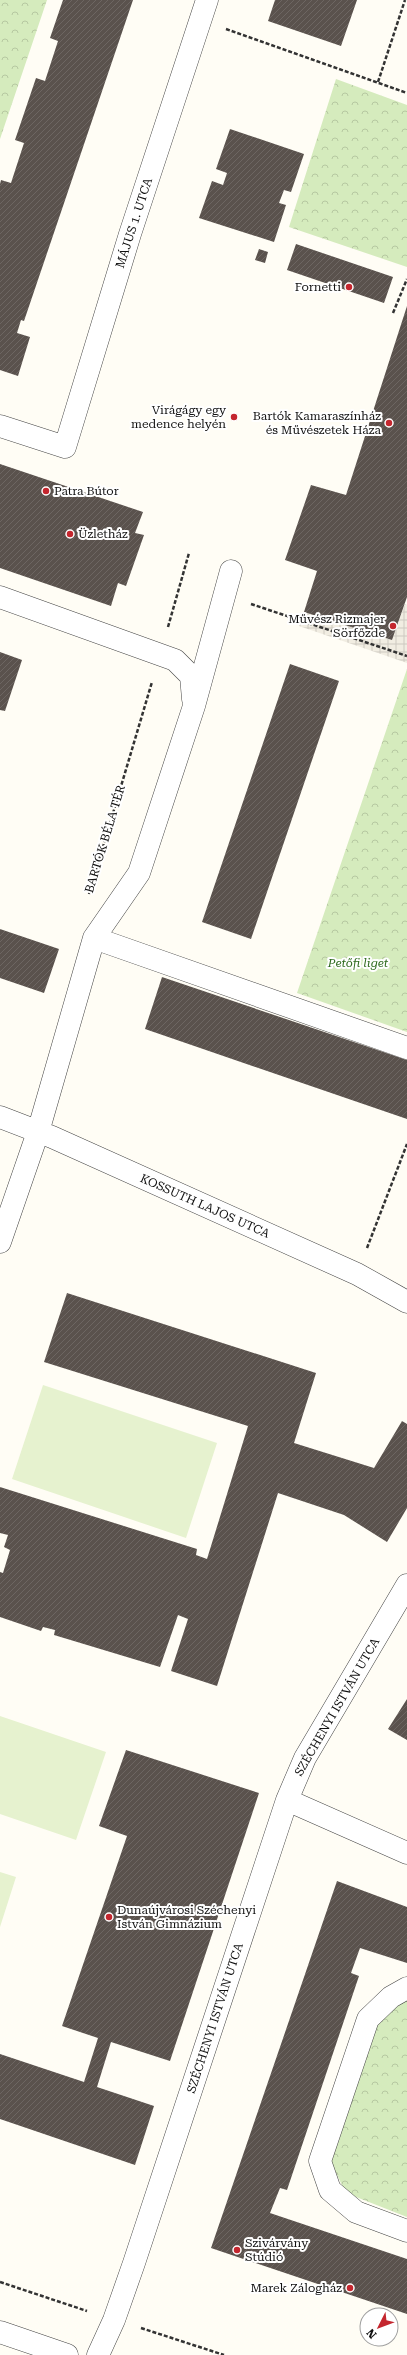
<svg xmlns="http://www.w3.org/2000/svg" width="407" height="2355" font-family="'Roboto Serif',serif">
<style>
.park{fill:url(#park-crowns)}
.pitch{fill:#e6f2cf}
.plaza{fill:url(#plaza-grid)}
.building{fill:url(#building-hatch)}
.lines{fill:none;stroke-linecap:round;stroke-linejoin:round}
.minor-casing{stroke:#444;stroke-width:23}
.path{stroke:#333;stroke-width:2.5;stroke-dasharray:4 2;stroke-linecap:butt}
.minor{stroke:#fff;stroke-width:22}
.poi-dot{fill:#c4262e;stroke:#fff;stroke-width:1.5}
.labels{text-anchor:middle;stroke-width:4;stroke-linejoin:round;paint-order:stroke}
.street-label{font-size:12px;fill:#111;stroke:#fff}
.poi-label{font-size:12px;fill:#111;stroke:#fff;text-anchor:end}
.park-label{font-size:12px;font-style:italic;fill:#2f6b1f;stroke:#fff}
</style>
<defs>
<pattern id="park-crowns" width="20" height="18" patternUnits="userSpaceOnUse"><rect width="20" height="18" fill="#d5ebbd"/><path d="M2 6a3 3 0 1 1 6 0M12 15a3 3 0 1 1 6 0" fill="none" stroke="#b6c8a1"/></pattern>
<pattern id="plaza-grid" width="8" height="8" patternUnits="userSpaceOnUse"><rect width="8" height="8" fill="#f1ede2"/><path d="M0 4h8M4 0v8" fill="none" stroke="#cecac1"/></pattern>
<pattern id="building-hatch" width="6" height="6" patternUnits="userSpaceOnUse"><rect width="6" height="6" fill="#5a524d"/><path d="M-1 1l2-2M0 6l6-6M5 7l2-2" fill="none" stroke="#6d6662"/></pattern>
</defs>
<rect width="100%" height="100%" fill="#fffdf5"/>
<path class="park" d="M0 0H47L0 139Z
M336 79 407 105V267L289 227Z
M407 669V1032L297 993Z
M407 1997V2217L346 2193 331 2163 380 2017Z"/>
<path class="pitch" d="M43 1385 217 1443 186 1538 12 1479Z
M0 1716 106 1752 76 1840 0 1814Z
M0 1872 16 1877 0 1927Z"/>
<path class="plaza" d="M405 604 407 605V663L299 626 304 612 392 640Z"/>
<path class="building" d="M63 0H133L24 321 21 320 17 333 30 337 18 376 0 370V184L1 180 11 183 24 143 15 140 36 78 45 81 58 41 50 38Z
M275 0H357L341 46 268 21Z
M230 129 304 154 291 192 284 190 279 203 286 205 274 242 199 218 212 181 223 185 227 173 216 169Z
M296 244 393 277 384 303 287 270Z
M259 249 268 252 265 263 255 260Z
M407 306V597L392 640 304 612 317 571 285 560 311 485 346 495Z
M0 464 143 512 135 533 144 535 126 586 118 583 111 606 0 568Z
M0 652 22 660 5 711 0 710Z
M290 664 339 681 251 939 202 922Z
M0 929 59 949 44 993 0 978Z
M162 977 407 1060V1119L145 1029Z
M67 1293 316 1373 294 1443 374 1468 402 1421 407 1424V1508L387 1542 344 1515 278 1493 217 1686 171 1671 188 1619 178 1615 160 1667 54 1635 55 1630 43 1627 41 1631 0 1617V1572L3 1573 10 1550 4 1547 8 1535 0 1533V1487L197 1549 196 1555 207 1559 248 1426 44 1362Z
M407 1699V1740L388 1729Z
M126 1750 259 1793 170 2061 111 2042 97 2087 154 2106 135 2165 0 2119V2054L84 2082 98 2038 62 2026 127 1836 99 1826Z
M337 1881 407 1907V1963L360 1948 351 1973 359 1976 287 2190 280 2188 270 2213 407 2259V2314L211 2248Z"/>
<g class="lines">
<g class="minor-casing">
<path id="minor" d="M0 426 65 447 130 234 207 0
M0 597 175 660 191 676 193 699
M94 938 407 1048
M0 1117 52 1137 357 1274 407 1302
M0 1242 38 1132 94 938 139 873 194 706 231 571
M287 1800 407 1853
M407 1988 391 1997 368 2019 320 2161 330 2190 356 2212 407 2231
M0 2332 67 2355
M98 2355 114 2320 134 2263 287 1800 305 1758 407 1585"/>
</g>
<path class="path" d="M226 29 407 93
M378 82 405 0
M393 313 407 279
M251 604 407 656
M168 627 189 553
M89 894 152 682
M367 1248 407 1144
M0 2282 87 2311
M141 2328 224 2355"/>
<use href="#minor" class="minor"/>
</g>
<g class="poi-dot">
<circle cx="349" cy="287" r="4"/>
<circle cx="234" cy="417" r="4"/>
<circle cx="389" cy="423" r="4"/>
<circle cx="46" cy="491" r="4"/>
<circle cx="70" cy="534" r="4"/>
<circle cx="393" cy="626" r="4"/>
<circle cx="109" cy="1917" r="4"/>
<circle cx="237" cy="2250" r="4"/>
<circle cx="350" cy="2288" r="4"/>
</g>
<g class="labels">
<g class="street-label">
<text transform="translate(134 223) rotate(-72)" y="4">MÁJUS 1. UTCA</text>
<text transform="translate(105 839) rotate(-73)" y="4">BARTÓK BÉLA TÉR</text>
<text transform="translate(205 1206) rotate(24)" y="4">KOSSUTH LAJOS UTCA</text>
<text transform="translate(337 1707) rotate(-60)" y="4">SZÉCHENYI ISTVÁN UTCA</text>
<text transform="translate(215 2018) rotate(-72)" y="4">SZÉCHENYI ISTVÁN UTCA</text>
</g>
<g class="poi-label">
<text x="341" y="291">Fornetti</text>
<text x="226" y="414">Virágágy egy<tspan x="226" dy="14">medence helyén</tspan></text>
<text x="381" y="420">Bartók Kamaraszínház<tspan x="381" dy="14">és Művészetek Háza</tspan></text>
<text x="54" y="495" text-anchor="start">Patra Bútor</text>
<text x="78" y="538" text-anchor="start">Üzletház</text>
<text x="385" y="623">Művész Rizmajer<tspan x="385" dy="14">Sörfőzde</tspan></text>
<text x="117" y="1914" text-anchor="start">Dunaújvárosi Széchenyi<tspan x="117" dy="14">István Gimnázium</tspan></text>
<text x="245" y="2247" text-anchor="start">Szivárvány<tspan x="245" dy="14">Stúdió</tspan></text>
<text x="342" y="2292">Marek Zálogház</text>
</g>
<g class="park-label">
<text x="358" y="967">Petőfi liget</text>
</g>
</g>
<g transform="translate(379 2327) rotate(228)"><circle r="19" fill="#ffffff" stroke="#a0a0a0"/>
<path d="M0-3L7 15L0 10L-7 15Z" fill="#c4262e"/>
<text y="-6" font-size="11" font-weight="bold" text-anchor="middle" fill="#111111">N</text>
</g>
</svg>
